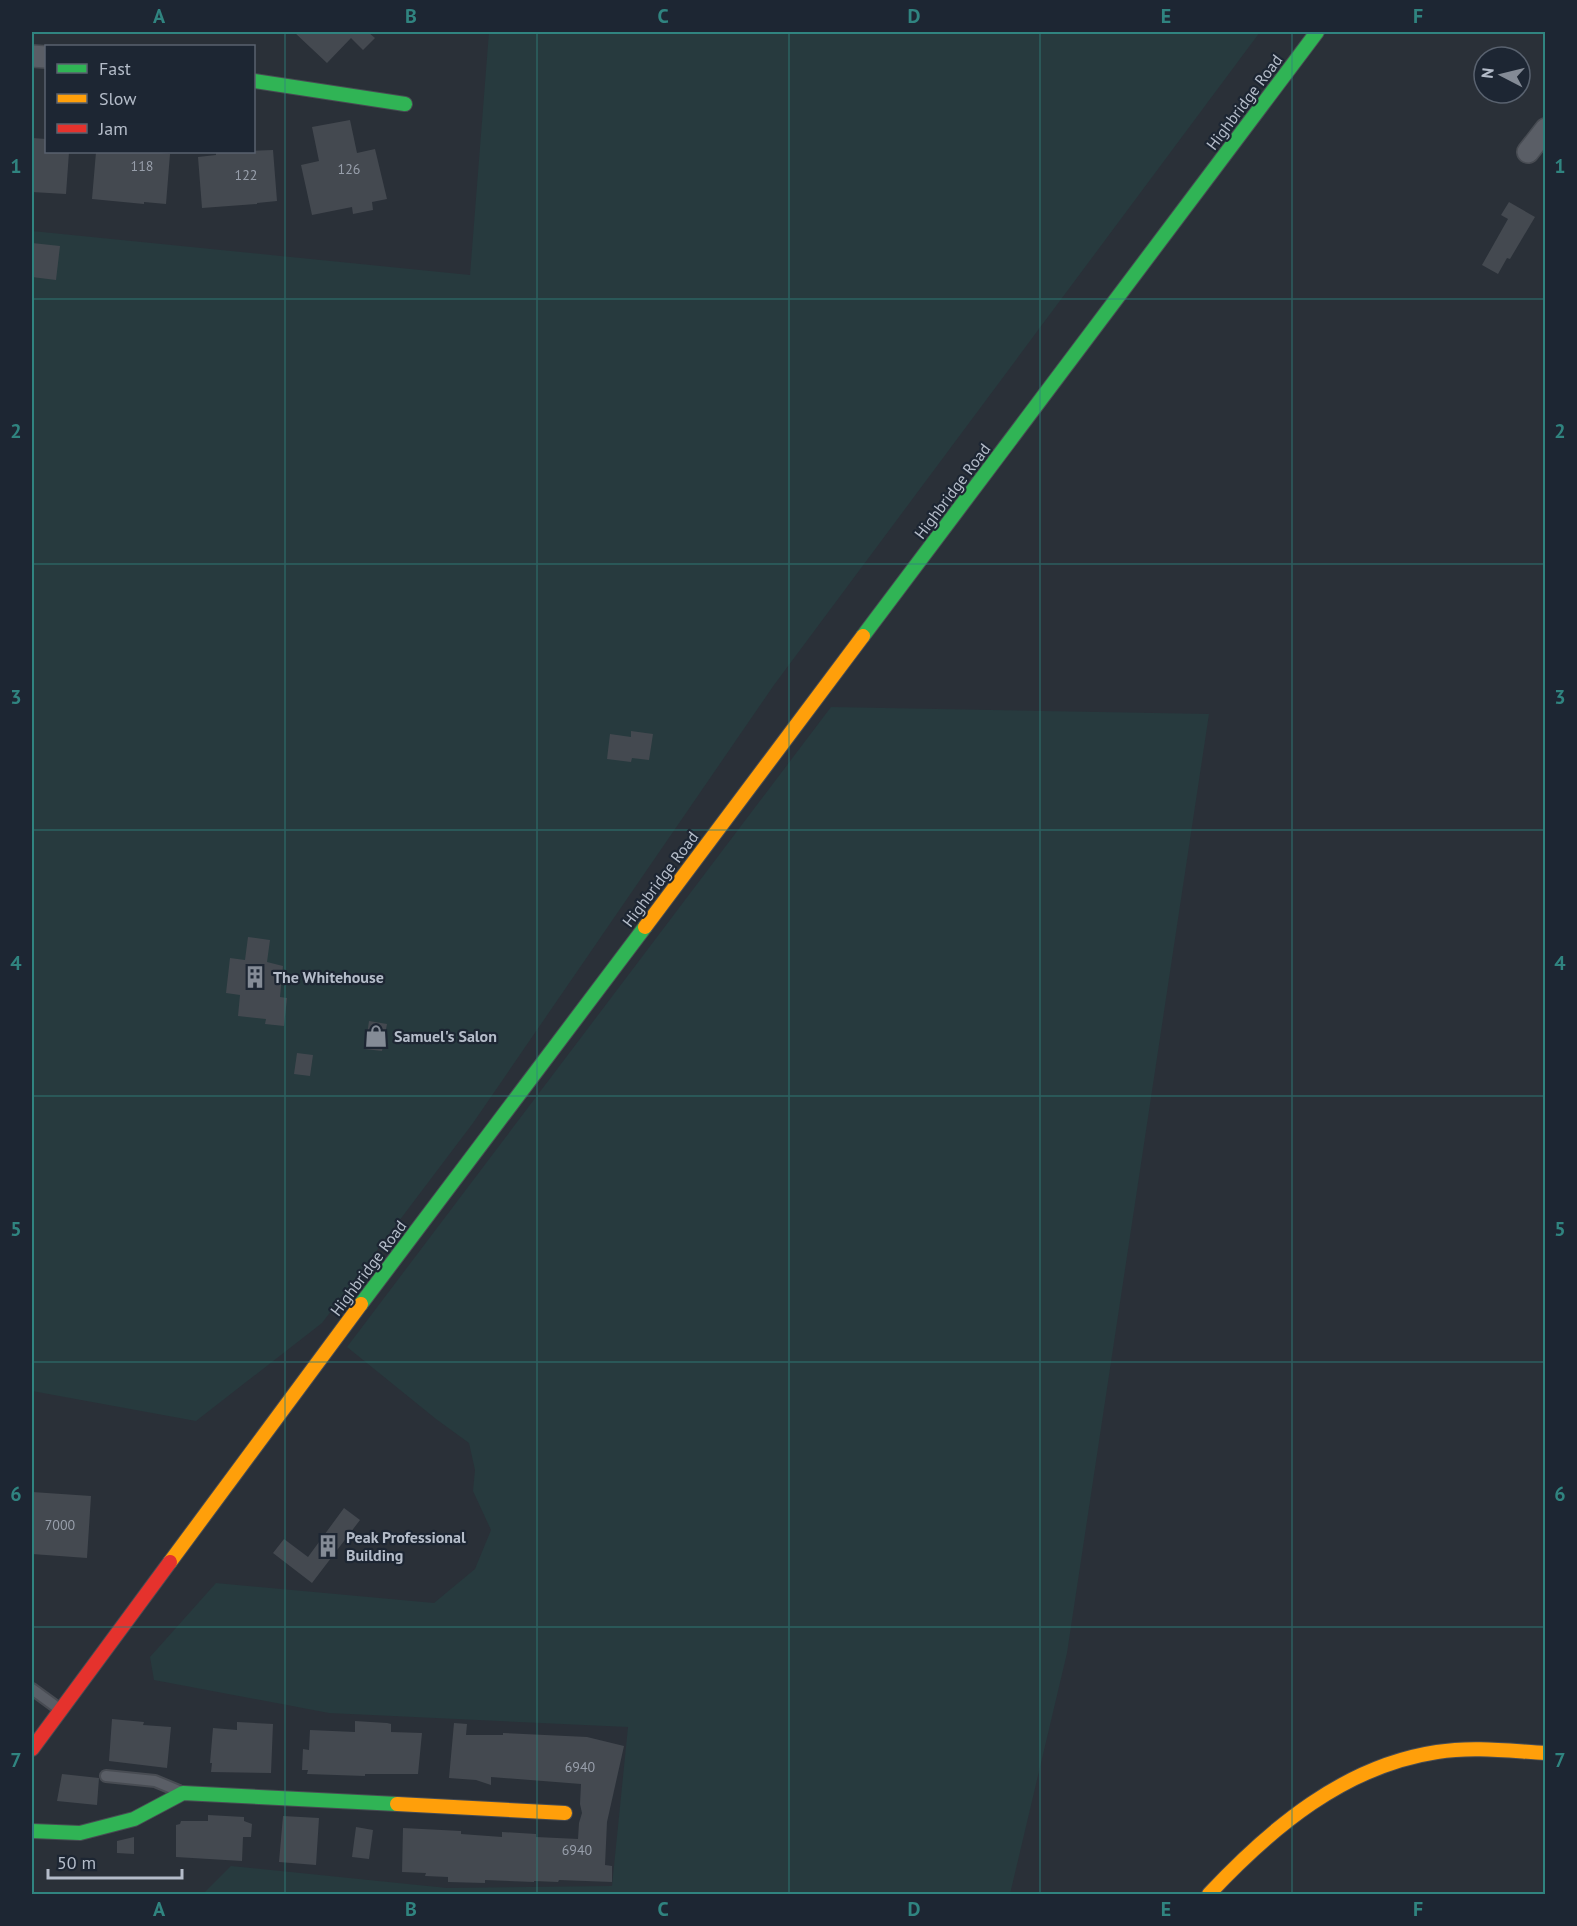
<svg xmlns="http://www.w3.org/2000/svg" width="1577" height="1926" font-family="'PT Sans',sans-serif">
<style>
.green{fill:#273a3e}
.building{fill:#444950}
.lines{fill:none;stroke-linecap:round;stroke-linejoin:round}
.lane-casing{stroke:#484c53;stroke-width:14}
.street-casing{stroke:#484c53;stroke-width:24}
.fast-casing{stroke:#484c53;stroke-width:16}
.slow-casing{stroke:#484c53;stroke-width:16}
.jam-casing{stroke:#484c53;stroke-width:16}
.lane{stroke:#5a5e66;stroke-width:10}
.street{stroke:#5a5e66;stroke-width:21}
.fast{stroke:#30b455;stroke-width:14}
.slow{stroke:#ff9f0a;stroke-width:14}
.jam{stroke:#e5322d;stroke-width:14}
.grid{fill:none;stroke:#308480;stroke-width:1.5;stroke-opacity:0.55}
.labels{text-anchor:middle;stroke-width:4.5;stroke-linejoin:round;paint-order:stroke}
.number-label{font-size:14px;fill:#989fab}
.street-label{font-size:16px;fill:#b4bcc9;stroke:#1d2633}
.poi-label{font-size:16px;font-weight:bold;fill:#b4bcc9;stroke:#1d2633;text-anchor:start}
.neatline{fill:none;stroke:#308480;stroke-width:2}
.grid-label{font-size:20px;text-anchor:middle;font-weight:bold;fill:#308480}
</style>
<rect width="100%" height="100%" fill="#2a3038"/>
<path class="green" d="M489 32H1260L774 685 473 1123 322 1323 196 1421 32 1391V231L470 275Z
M831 707 1209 714 1067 1653 1010 1894H203L231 1866 447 1888 612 1886 628 1727 329 1713 154 1680 150 1657 216 1583 434 1603 475 1569 491 1530 473 1491 475 1470 469 1443 436 1419 347 1347Z"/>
<path class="building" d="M294 32H368L375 38 363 50 351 38 327 63Z
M350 120 357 153 375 149 387 199 372 202 373 210 353 214 352 207 312 215 301 165 319 161 312 127Z
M32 138 46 139V152H69L66 194 32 192Z
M273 150 277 201 257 203V204L202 208 198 157 216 155V152Z
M96 152H150L170 154 166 204 144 202V204L92 199Z
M1509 202 1535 217 1510 259 1507 258 1498 274 1482 265 1508 219 1501 215Z
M32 243 60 246 56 280 32 277Z
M631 731 653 734 649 760 632 758 631 762 607 759 610 734 631 737Z
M248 937 270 940 267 962 283 966 280 997 287 998 284 1026 265 1024 266 1019 238 1016 240 995 226 993 230 958 245 960Z
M369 1021 387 1024 382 1051 365 1049Z
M297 1053 313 1055 310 1076 294 1074Z
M32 1492 91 1496 87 1558 32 1554Z
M344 1508 360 1520 312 1583 273 1553 284 1539 308 1557Z
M112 1719 144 1722 143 1725 171 1727 167 1768 109 1761Z
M355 1721 387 1723 391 1724V1732L422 1733 418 1774H365V1776L307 1774 308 1770H302L303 1749 309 1750 310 1730 355 1732Z
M237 1722 273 1724 271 1773 211 1772 212 1763H210L213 1728 237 1730Z
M454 1723 467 1724 466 1735H503V1733L587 1737 624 1746 607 1822 605 1865 612 1866V1882L559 1880 558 1882 534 1881V1882L485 1880V1883L448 1882V1877L425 1876 426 1873 402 1872 403 1828 461 1831V1834L502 1837V1832L536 1834V1837L578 1839 579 1823 582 1813 580 1804 581 1784 491 1777V1785L476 1780 449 1778Z
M62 1774 99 1778 97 1805 57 1801Z
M208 1815 244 1817V1821L252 1824 251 1837H243L242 1861 176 1857V1825L180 1824 181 1821H208Z
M283 1816 319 1818 316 1865 279 1862Z
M356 1827 373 1830 369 1859 352 1857Z
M134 1837V1854L117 1853V1841Z"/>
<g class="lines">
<g class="lane-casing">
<path id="lane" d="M32 1689 58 1708
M106 1776 155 1781 179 1791"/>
</g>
<g class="street-casing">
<path id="street" d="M32 56 46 57
M1528 152 1546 129"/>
</g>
<g class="fast-casing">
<path id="fast" d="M254 81 405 104
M863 636 1317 32
M361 1304 645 927
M32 1831 80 1833 134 1819 183 1793 397 1804"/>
</g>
<g class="slow-casing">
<path id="slow" d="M645 927 863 636
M170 1562 361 1304
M397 1804 565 1813
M1209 1894C1271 1828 1344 1766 1437 1752 1473 1746 1510 1751 1546 1753"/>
</g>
<g class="jam-casing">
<path id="jam" d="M32 1749 170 1562"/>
</g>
<use href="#lane" class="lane"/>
<use href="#street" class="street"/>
<use href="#fast" class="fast"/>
<use href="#slow" class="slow"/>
<use href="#jam" class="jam"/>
</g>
<path class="grid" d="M285 32V1894M537 32V1894M789 32V1894M1040 32V1894M1292 32V1894M32 299H1546M32 564H1546M32 830H1546M32 1096H1546M32 1362H1546M32 1627H1546"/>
<defs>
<g id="building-bare" transform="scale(1.8)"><path d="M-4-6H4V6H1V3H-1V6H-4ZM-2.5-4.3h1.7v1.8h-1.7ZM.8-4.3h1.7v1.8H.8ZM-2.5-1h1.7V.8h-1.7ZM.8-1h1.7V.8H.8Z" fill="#848b96" stroke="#1d2633" stroke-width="2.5" paint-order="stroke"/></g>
<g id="shop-bare" transform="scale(1.8)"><path d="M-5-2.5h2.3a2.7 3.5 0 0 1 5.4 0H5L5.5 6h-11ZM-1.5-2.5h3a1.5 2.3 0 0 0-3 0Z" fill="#848b96" stroke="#1d2633" stroke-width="2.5" paint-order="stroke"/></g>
</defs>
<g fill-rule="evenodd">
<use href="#building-bare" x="255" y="977"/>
<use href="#shop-bare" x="376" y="1036"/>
<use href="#building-bare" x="328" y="1546"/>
</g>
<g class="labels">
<g class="number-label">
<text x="142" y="171">118</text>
<text x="349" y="174">126</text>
<text x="246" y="180">122</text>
<text x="60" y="1530">7000</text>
<text x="580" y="1772">6940</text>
<text x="577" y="1855">6940</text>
</g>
<g class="street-label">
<text transform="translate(1244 102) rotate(-53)" y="6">Highbridge Road</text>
<text transform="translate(952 491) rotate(-53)" y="6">Highbridge Road</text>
<text transform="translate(660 879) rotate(-53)" y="6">Highbridge Road</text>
<text transform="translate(368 1268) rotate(-53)" y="6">Highbridge Road</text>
</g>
<g class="poi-label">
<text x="273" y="983">The Whitehouse</text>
<text x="394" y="1042">Samuel's Salon</text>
<text x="346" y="1543">Peak Professional<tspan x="346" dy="18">Building</tspan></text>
</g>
</g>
<rect width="1577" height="1926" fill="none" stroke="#1d2633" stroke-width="66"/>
<rect x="45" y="45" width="210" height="108" fill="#1d2633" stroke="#59626f" stroke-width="1.5"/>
<rect x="57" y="64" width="30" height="9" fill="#30b455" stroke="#59626f" stroke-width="1.5"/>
<text x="99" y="75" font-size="18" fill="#b4bcc9">Fast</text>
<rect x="57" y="94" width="30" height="9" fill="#ff9f0a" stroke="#59626f" stroke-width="1.5"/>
<text x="99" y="105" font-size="18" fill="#b4bcc9">Slow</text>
<rect x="57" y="124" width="30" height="9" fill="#e5322d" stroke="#59626f" stroke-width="1.5"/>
<text x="99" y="135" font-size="18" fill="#b4bcc9">Jam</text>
<g transform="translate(1502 75) rotate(277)"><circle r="28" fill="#1d2633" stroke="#59626f" stroke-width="1.5"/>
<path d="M0-4.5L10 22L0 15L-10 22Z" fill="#848b96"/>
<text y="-9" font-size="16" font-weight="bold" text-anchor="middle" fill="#b4bcc9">N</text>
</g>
<path d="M48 1869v9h134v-9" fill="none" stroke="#b4bcc9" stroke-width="3"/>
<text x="57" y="1869" font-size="18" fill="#b4bcc9" stroke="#1d2633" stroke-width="4.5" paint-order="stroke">50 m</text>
<rect x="33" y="33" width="1511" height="1860" class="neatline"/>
<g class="grid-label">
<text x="159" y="23">A</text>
<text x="411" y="23">B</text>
<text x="663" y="23">C</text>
<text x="914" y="23">D</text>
<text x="1166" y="23">E</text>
<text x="1418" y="23">F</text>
<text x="16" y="173">1</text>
<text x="1560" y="173">1</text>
<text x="16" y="438">2</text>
<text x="1560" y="438">2</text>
<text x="16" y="704">3</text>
<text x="1560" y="704">3</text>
<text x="16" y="970">4</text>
<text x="1560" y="970">4</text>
<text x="16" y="1236">5</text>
<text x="1560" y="1236">5</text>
<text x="16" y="1501">6</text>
<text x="1560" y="1501">6</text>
<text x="16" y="1767">7</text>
<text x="1560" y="1767">7</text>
<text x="159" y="1916">A</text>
<text x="411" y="1916">B</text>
<text x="663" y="1916">C</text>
<text x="914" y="1916">D</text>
<text x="1166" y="1916">E</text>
<text x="1418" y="1916">F</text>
</g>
</svg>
